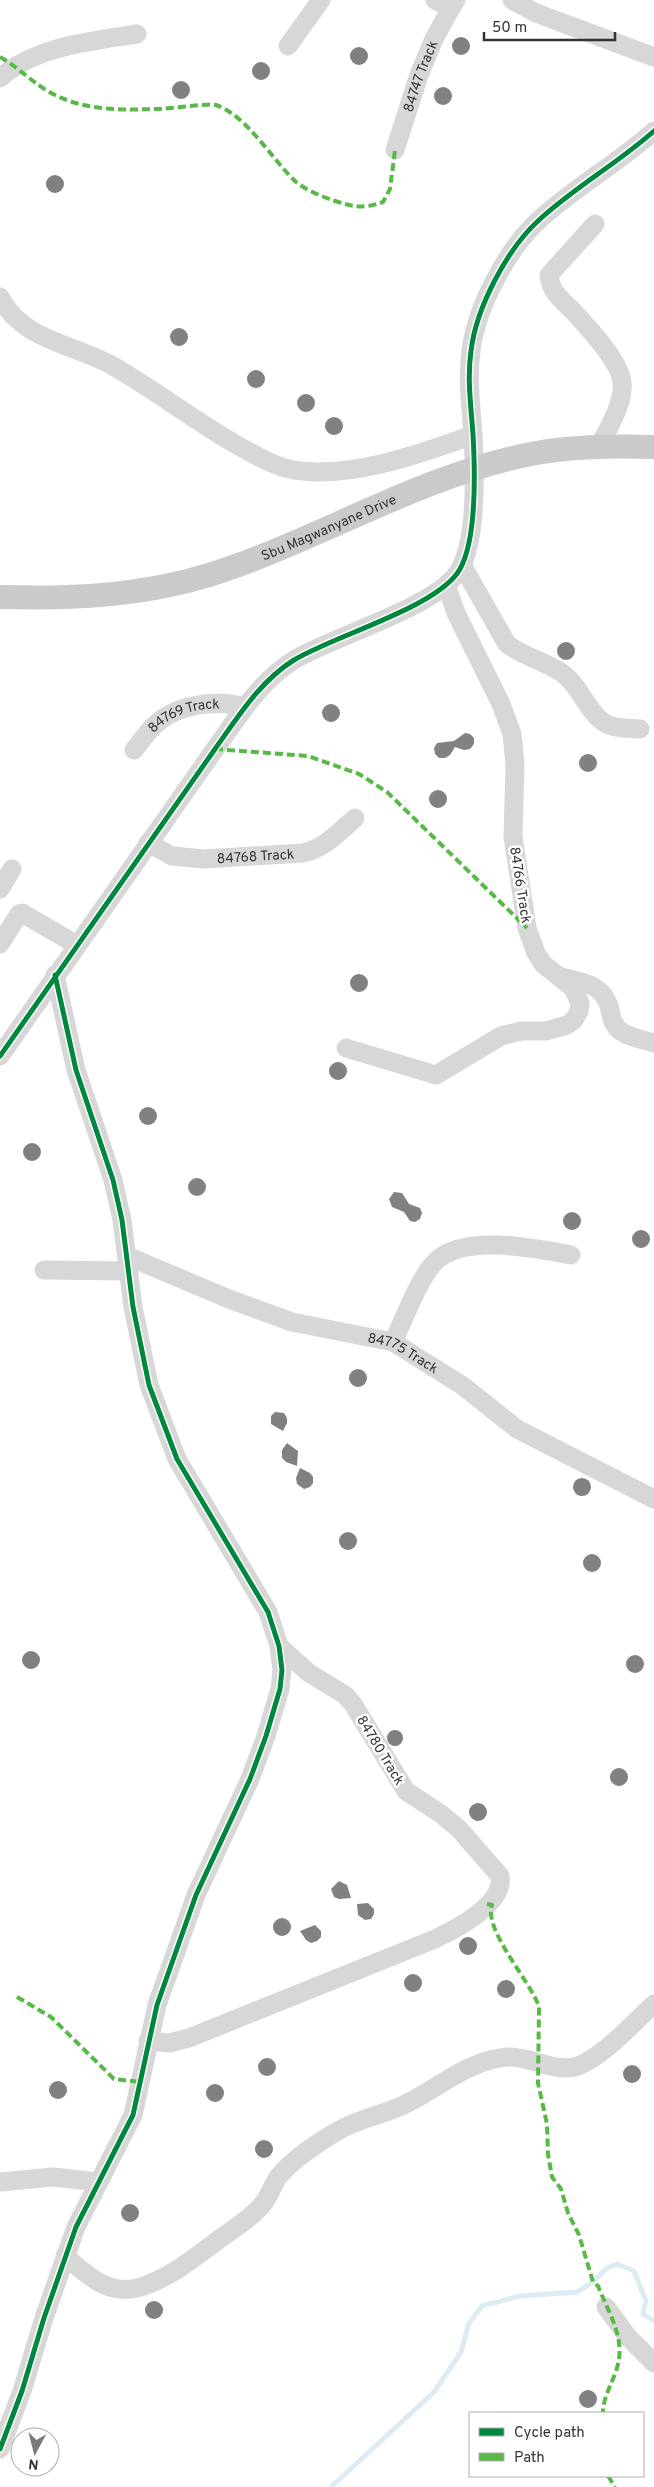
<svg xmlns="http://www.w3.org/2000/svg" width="654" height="2487" font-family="Overpass,sans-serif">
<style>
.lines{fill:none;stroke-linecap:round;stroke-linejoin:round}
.stream{stroke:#ddebf3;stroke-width:5}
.building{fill:#818181}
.minor{stroke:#d7d7d7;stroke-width:19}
.major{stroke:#cacaca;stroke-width:24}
.quiet{stroke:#58b947;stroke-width:4;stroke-dasharray:8 4;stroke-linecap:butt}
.cycleway-casing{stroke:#fff;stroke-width:8}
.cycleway{stroke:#00873e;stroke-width:5}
.labels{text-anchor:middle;stroke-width:5;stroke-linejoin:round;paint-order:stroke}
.street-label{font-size:14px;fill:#333;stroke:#fff}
</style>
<rect width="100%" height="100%" fill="#fff"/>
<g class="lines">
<path class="stream" d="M331 2487 434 2392 461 2352 469 2323 482 2306 520 2296 577 2292 593 2282 607 2268 617 2264 634 2271 646 2301 643 2314 654 2321"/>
</g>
<path class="building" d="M452 46a9 9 0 1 1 18 0a9 9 0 1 1-18 0Z
M350 56a9 9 0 1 1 18 0a9 9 0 1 1-18 0Z
M252 71a9 9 0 1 1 18 0a9 9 0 1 1-18 0Z
M172 90a9 9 0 1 1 18 0a9 9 0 1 1-18 0Z
M434 96a9 9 0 1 1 18 0a9 9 0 1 1-18 0Z
M46 184a9 9 0 1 1 18 0a9 9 0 1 1-18 0Z
M170 337a9 9 0 1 1 18 0a9 9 0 1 1-18 0Z
M247 379a9 9 0 1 1 18 0a9 9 0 1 1-18 0Z
M297 403a9 9 0 1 1 18 0a9 9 0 1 1-18 0Z
M325 426a9 9 0 1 1 18 0a9 9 0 1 1-18 0Z
M557 651a9 9 0 1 1 18 0a9 9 0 1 1-18 0Z
M322 713a9 9 0 1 1 18 0a9 9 0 1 1-18 0Z
M465 733 470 734 474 738V744L470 749 464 750 455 747 450 755 445 758H439L435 754 434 748 437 743 454 741Z
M579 763a9 9 0 1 1 18 0a9 9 0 1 1-18 0Z
M429 799a9 9 0 1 1 18 0a9 9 0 1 1-18 0Z
M350 983a9 9 0 1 1 18 0a9 9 0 1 1-18 0Z
M329 1071a9 9 0 1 1 18 0a9 9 0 1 1-18 0Z
M139 1116a9 9 0 1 1 18 0a9 9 0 1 1-18 0Z
M23 1152a9 9 0 1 1 18 0a9 9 0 1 1-18 0Z
M188 1187a9 9 0 1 1 18 0a9 9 0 1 1-18 0Z
M394 1192 402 1193 409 1204 420 1208 422 1213 420 1219 415 1222 410 1221 404 1212 392 1207 389 1199Z
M563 1221a9 9 0 1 1 18 0a9 9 0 1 1-18 0Z
M632 1239a9 9 0 1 1 18 0a9 9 0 1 1-18 0Z
M349 1378a9 9 0 1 1 18 0a9 9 0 1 1-18 0Z
M275 1412 284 1413 287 1418V1423L283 1431 271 1424V1416Z
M287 1443 298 1451 297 1466 286 1462 282 1458V1450Z
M300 1468 310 1473 313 1477V1483L310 1487 304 1489 297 1484 296 1478Z
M573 1487a9 9 0 1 1 18 0a9 9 0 1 1-18 0Z
M339 1541a9 9 0 1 1 18 0a9 9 0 1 1-18 0Z
M583 1563a9 9 0 1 1 18 0a9 9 0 1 1-18 0Z
M22 1660a9 9 0 1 1 18 0a9 9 0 1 1-18 0Z
M626 1664a9 9 0 1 1 18 0a9 9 0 1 1-18 0Z
M387 1738a8 8 0 1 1 16 0a8 8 0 1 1-16 0Z
M610 1777a9 9 0 1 1 18 0a9 9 0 1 1-18 0Z
M469 1812a9 9 0 1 1 18 0a9 9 0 1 1-18 0Z
M339 1881 347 1885 351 1898 339 1899 334 1897 331 1889Z
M368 1903 374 1909V1914L371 1919 365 1920 358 1915 357 1904Z
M273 1927a9 9 0 1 1 18 0a9 9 0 1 1-18 0Z
M315 1925 321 1931V1937L317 1941 311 1943 306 1940 300 1931Z
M459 1946a9 9 0 1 1 18 0a9 9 0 1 1-18 0Z
M404 1983a9 9 0 1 1 18 0a9 9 0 1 1-18 0Z
M497 1989a9 9 0 1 1 18 0a9 9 0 1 1-18 0Z
M258 2067a9 9 0 1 1 18 0a9 9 0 1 1-18 0Z
M623 2074a9 9 0 1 1 18 0a9 9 0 1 1-18 0Z
M49 2090a9 9 0 1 1 18 0a9 9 0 1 1-18 0Z
M206 2093a9 9 0 1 1 18 0a9 9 0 1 1-18 0Z
M255 2149a9 9 0 1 1 18 0a9 9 0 1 1-18 0Z
M121 2213a9 9 0 1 1 18 0a9 9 0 1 1-18 0Z
M145 2310a9 9 0 1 1 18 0a9 9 0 1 1-18 0Z
M579 2399a9 9 0 1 1 18 0a9 9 0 1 1-18 0Z"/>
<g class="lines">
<g class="minor">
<path d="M435 0 451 8 456 0"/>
<path d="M512 0 536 13 654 57"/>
<path d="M288 46 321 0"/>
<path d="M0 78C35 46 92 41 137 34"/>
<path id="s1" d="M395 150 419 75 434 39 451 8"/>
<path d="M595 224 549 275C551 293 560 298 573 311 587 326 621 362 622 383 624 404 608 428 599 447"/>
<path d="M0 297C22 341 75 344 113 366 158 392 199 424 244 449 258 456 273 466 289 469 345 481 420 454 473 435"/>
<path d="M462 565 507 644C524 657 545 661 562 673 581 686 589 717 609 725 618 729 630 728 640 729"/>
<path id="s2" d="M134 750C140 743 145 735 151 729 173 704 215 699 245 707"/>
<path id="s3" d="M148 843 172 856 204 859 303 853C325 848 339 832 355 818"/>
<path d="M0 889 12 869"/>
<path d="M0 944 19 914 22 913 77 945"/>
<path d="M562 977C582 982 602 984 609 1006 611 1012 611 1020 615 1025 622 1037 642 1039 654 1043"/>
<path d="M346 1048 436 1075 501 1036 521 1031H546L567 1025 574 1020 579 1011 580 1003 573 988 543 964 536 953 527 928 513 837 515 764 512 734 501 704 456 613 447 587"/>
<path d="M0 1056 215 749C238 717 260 681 294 660 335 635 439 607 460 569 477 538 475 470 473 434 471 407 467 378 471 351 476 308 507 249 539 220 575 187 618 163 654 131"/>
<path id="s4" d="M127 1256 229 1299 292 1322 393 1342 463 1386 517 1429 654 1499"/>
<path d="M44 1270 129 1271"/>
<path d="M393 1342C404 1320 418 1280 434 1263 461 1233 535 1248 571 1255"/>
<path d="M148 2041 169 2043 189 2038 435 1939C456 1929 505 1904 500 1876L459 1829 441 1814 406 1791 353 1704 345 1695 309 1673 279 1646"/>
<path d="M0 2182 53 2177 98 2182"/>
<path d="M65 2256C87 2275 109 2297 141 2287 172 2277 195 2257 221 2238 235 2228 251 2218 262 2205 270 2196 272 2185 279 2176 294 2158 316 2144 336 2132 355 2120 378 2116 399 2107 436 2091 466 2060 508 2057 531 2056 557 2074 578 2066 604 2056 633 2023 654 2004"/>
<path d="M606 2307 628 2337 654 2363"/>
<path d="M0 2449 22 2391 44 2318 76 2227 133 2115 157 2005 196 1895 250 1779 266 1736 280 1689 282 1670 279 1646 268 1612 177 1459 149 1385 133 1307 122 1220 113 1180 76 1070 55 975"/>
</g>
<path class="major" id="s5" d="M0 597C71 599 141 596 209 575 317 541 415 478 526 455 568 446 611 446 654 447"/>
<path class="quiet" d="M0 57C16 66 30 80 46 90 80 111 118 110 156 109 167 109 210 103 216 105 247 116 271 158 295 181 305 190 323 197 335 201 354 207 364 209 383 202L390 189 395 150
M215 749 308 756 359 774 387 792 527 928
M487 1904 492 1905C483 1930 532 1983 539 2007L538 2083 547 2124 548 2154 552 2177 561 2189 568 2213 579 2235 593 2282 598 2286C609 2314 626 2338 617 2368 612 2384 603 2397 603 2413
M17 1997 51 2017 114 2079 140 2082
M608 2476 615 2487"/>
<g class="cycleway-casing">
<path id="cycleway" d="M0 1056 215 749C238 717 260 681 294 660 335 635 439 607 460 569 477 538 475 470 473 434 471 407 467 378 471 351 476 308 507 249 539 220 575 187 618 163 654 131
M0 2449 22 2391 44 2318 76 2227 133 2115 157 2005 196 1895 250 1779 266 1736 280 1689 282 1670 279 1646 268 1612 177 1459 149 1385 133 1307 122 1220 113 1180 76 1070 55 975"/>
</g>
<use href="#cycleway" class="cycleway"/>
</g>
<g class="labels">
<g class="street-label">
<text dy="5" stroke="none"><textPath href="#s1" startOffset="78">84747 Track</textPath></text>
<text dy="5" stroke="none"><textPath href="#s5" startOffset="340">Sbu Magwanyane Drive</textPath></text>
<text dy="5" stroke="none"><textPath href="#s2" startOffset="64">84769 Track</textPath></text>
<text dy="5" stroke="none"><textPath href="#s3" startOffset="111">84768 Track</textPath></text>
<text transform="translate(521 885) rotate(81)" y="5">84766 Track</text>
<text dy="5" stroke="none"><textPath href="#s4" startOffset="294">84775 Track</textPath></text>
<text transform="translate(381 1750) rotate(59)" y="5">84780 Track</text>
</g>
</g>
<rect x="469" y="2412" width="175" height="65" fill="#ffffff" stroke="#adadad"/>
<rect x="479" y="2428" width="25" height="8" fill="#00873e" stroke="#adadad"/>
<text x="514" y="2437" font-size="15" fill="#333333">Cycle path</text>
<rect x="479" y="2453" width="25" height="8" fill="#58b947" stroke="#adadad"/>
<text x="514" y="2462" font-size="15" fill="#333333">Path</text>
<g transform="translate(35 2452) rotate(187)"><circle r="24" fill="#ffffff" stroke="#adadad"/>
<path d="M0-4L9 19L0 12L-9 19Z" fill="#7a7a7a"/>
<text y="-8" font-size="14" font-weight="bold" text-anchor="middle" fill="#333333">N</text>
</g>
<path d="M484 32v8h131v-8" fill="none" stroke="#333333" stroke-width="2.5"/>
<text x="492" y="32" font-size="15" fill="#333333" stroke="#ffffff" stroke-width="4" paint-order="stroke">50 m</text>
</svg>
